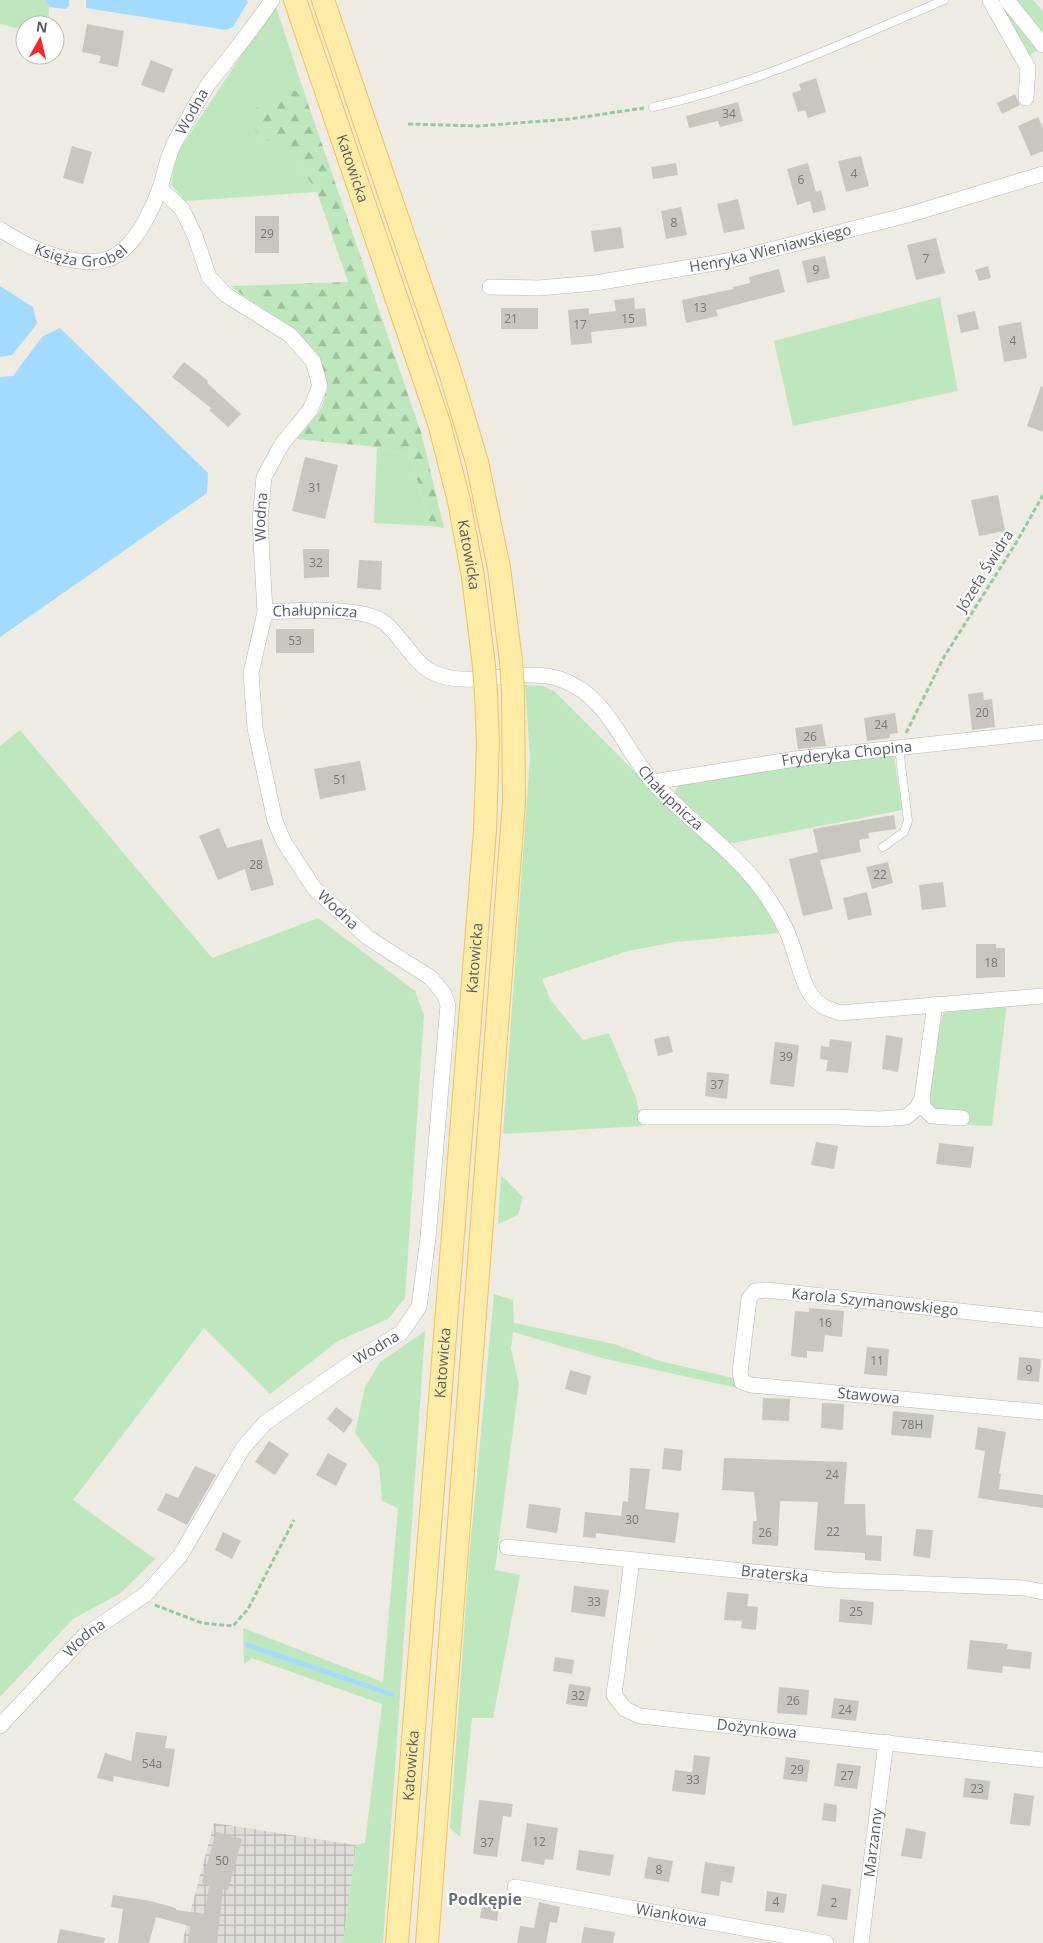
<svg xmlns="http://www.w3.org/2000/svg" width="1043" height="1943" font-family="'Open Sans',sans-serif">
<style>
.industrial{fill:url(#industrial-grid)}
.grass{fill:#bfe7bd}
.forest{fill:url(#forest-firs)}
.water{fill:#a2dbff}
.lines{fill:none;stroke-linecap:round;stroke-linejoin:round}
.stream{stroke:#a2dbff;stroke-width:5}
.building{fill:#c9c6bf}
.service-casing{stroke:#b5b9bd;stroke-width:9}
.minor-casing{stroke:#b5b9bd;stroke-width:16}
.primary-casing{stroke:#f9c251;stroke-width:24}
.path{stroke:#95c9a2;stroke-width:3;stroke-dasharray:5 2.5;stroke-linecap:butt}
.service{stroke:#fff;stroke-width:8}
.minor{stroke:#fff;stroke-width:15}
.primary{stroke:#ffeca7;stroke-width:22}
.primary-bridge-casing{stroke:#f9c251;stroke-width:24;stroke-linecap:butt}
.primary-bridge{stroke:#ffeca7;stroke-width:22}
.labels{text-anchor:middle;stroke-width:4.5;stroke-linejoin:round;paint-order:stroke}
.number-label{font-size:12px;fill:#76797b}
.street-label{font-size:15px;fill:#5b5f64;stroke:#fff}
.neighbourhood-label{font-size:16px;font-weight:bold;fill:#6b7176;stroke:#fff}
</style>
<defs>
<pattern id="industrial-grid" width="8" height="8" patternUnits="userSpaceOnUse" patternTransform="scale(1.25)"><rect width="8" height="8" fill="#dfddd7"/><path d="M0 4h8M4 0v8" fill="none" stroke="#b8b6b2"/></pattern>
<pattern id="forest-firs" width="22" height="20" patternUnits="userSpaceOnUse" patternTransform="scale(1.25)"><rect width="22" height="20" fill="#bfe7bd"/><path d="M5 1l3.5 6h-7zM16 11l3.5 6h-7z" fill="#9ebe9d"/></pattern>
</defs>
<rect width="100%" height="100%" fill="#eeebe2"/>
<path class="industrial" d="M214 1823 356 1845 343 1943H182Z"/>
<path class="grass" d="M0 0H46L49 7 48 25H25V30L0 24Z
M995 0 1006 5 1039 50 1027 56Z
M1015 0H1033L1043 11V37Z
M275 4 305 95 288 88 258 134 292 154 317 192 185 201 171 184 177 153Z
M940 297 958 391 793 426 774 341Z
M377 447 410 455 431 526 374 523Z
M525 685 543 686 554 691 648 785 740 872 757 891 780 933 675 942 628 951 542 979 550 999 583 1040 609 1033 636 1098 642 1126 503 1134 530 757Z
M20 730 212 958 318 918 415 991 424 1015 405 1298 388 1319 338 1341 270 1394 204 1328 73 1500 155 1559 121 1593 73 1619 0 1697V746Z
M894 755 902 810 728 844 674 794 679 783 816 761Z
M1007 1003 992 1126 968 1125V1115L931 1109 927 1098 937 1034 943 1014 954 1007Z
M501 1175 523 1197 518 1215 498 1224Z
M494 1294 513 1300 514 1323 614 1344 660 1361 733 1378 742 1389 602 1358 513 1332 511 1349 519 1384 495 1570 520 1575 493 1718H472L460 1837 450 1828 470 1549Z
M425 1331 383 1943H343L356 1845 365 1843 382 1704 252 1658 244 1664 243 1628 383 1682 398 1508 382 1501 379 1466 355 1433 365 1387 380 1362Z"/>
<path class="forest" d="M288 88 305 95 421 432 444 528 431 526 410 455 377 447 296 439C304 429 317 417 322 406 327 394 326 384 323 372 310 327 264 314 231 286L348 282 317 192 292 155 258 134 250 119 259 105Z"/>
<path class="water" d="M46 0H69V6L66 9 49 7Z
M86 0H247L248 2 233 27 226 30 86 8Z
M0 286 33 307 37 324 12 355 0 357Z
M60 328 208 473 207 493 0 637V377L13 376 42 337Z"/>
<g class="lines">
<path class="stream" d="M247 1645 391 1694"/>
</g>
<path class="building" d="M87 24 124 31 118 67 99 63 101 56 82 52Z
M151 60 173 69 164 93 141 85Z
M816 78 826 112 808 118 805 110 798 112 792 93 801 90 799 84Z
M1015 94 1020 105 1002 114 997 103Z
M738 102 743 121 720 127 718 121 689 128 686 116Z
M1038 117 1043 128V151L1031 156 1018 126Z
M72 146 92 152 83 184 63 178Z
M861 156 869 186 846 192 838 161Z
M676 163 678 175 653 179 651 167Z
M808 163 816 192 821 190 826 210 813 213 810 201 797 205 787 169Z
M738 199 745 229 724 233 717 204Z
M681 207 687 235 666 239 661 211Z
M255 216H279V253H255Z
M621 227 624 248 594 252 591 231Z
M936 238 945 273 916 280 907 245Z
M825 256 830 278 807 283 802 261Z
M988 266 991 278 979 281 975 270Z
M779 269 785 292 716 310 718 316 686 323 682 300 733 289V287L750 283 749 277Z
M634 298 635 309 645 308 647 326 591 332 592 343 571 345 568 310 589 308V314L616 311 614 300Z
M501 308H538V329H501Z
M975 311 979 329 961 333 957 315Z
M1021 322 1027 358 1004 362 998 326Z
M184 362 208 381 207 383 241 414 228 427 209 410 211 408 172 377Z
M1041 386 1043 387V432L1027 426Z
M305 457 338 465 325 519 292 511Z
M998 495 1005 531 979 536 971 500Z
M303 549H329V577L304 578Z
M359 560 382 561 381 590 357 588Z
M276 629H314V653H276Z
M983 692 984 700 992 699 995 727 972 730 968 694Z
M895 713 898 733 890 734V738L867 741 864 718Z
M822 724 826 746 798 749 795 728Z
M360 761 366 790 320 799 314 769Z
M894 815 896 829 868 833 869 838 859 840 861 852 820 860 833 909 803 916 789 859 818 852 813 829Z
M219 828 227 848 262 839 274 885 251 891 245 869 218 880 199 836Z
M888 862 893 883 872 889 866 867Z
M943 882 946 907 922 910 919 885Z
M867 892 872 915 848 920 843 898Z
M976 944H996V948H1005V977L976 978Z
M886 1035 903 1038 898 1072 882 1069Z
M669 1036 673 1052 658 1056 654 1039Z
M830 1039 852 1042 848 1073 826 1071 828 1060 820 1059 821 1046 829 1047Z
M775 1042 799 1045 794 1087 770 1084Z
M707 1072 729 1074 727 1099 705 1096Z
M816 1142 838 1146 834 1169 811 1165Z
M939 1143 974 1147 971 1168 936 1164Z
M809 1308 844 1311 842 1337 825 1335 823 1352 807 1351V1358L791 1356 795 1311 809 1312Z
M867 1347 889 1349 887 1376 864 1374Z
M1019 1357 1041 1359 1039 1382 1017 1380Z
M570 1370 591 1376 586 1395 565 1389Z
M763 1398 790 1399 789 1421 762 1420Z
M822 1403 844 1404 843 1430 821 1428Z
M336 1407 353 1420 344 1433 327 1419Z
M893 1411 934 1415 931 1438 891 1435Z
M978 1427 1006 1432 999 1473 1001 1474 999 1489 1043 1495V1508L978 1498 985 1451 975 1449Z
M269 1441 289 1454 275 1475 255 1462Z
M664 1448 683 1450 681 1471 662 1469Z
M328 1453 347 1464 336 1486 316 1475Z
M724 1458 847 1462 844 1504H865L866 1535 882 1536 881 1561 865 1560V1553L814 1550 818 1502 780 1501 778 1546 752 1544 753 1521H757L754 1492 722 1490Z
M195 1466 216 1475 187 1525 157 1510 166 1493 178 1498Z
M630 1468 650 1469 645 1509 679 1513 675 1543 596 1533V1538L583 1537 585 1512 621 1516 623 1501 628 1502Z
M529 1504 561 1508 557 1533 526 1528Z
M916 1529 933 1530 930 1558 913 1556Z
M223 1532 241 1541 232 1559 215 1550Z
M574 1586 609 1590 605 1617 571 1612Z
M727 1592 749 1594 747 1606 758 1607 756 1630 741 1628 742 1621 724 1620Z
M840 1599 874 1602 872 1625 839 1622Z
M970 1640 1008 1644 1007 1649 1032 1652 1030 1669 1003 1666 1002 1673 967 1669Z
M555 1657 574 1660 572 1674 553 1671Z
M569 1684 591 1687 587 1707 566 1704Z
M779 1687 809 1690 807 1715 777 1713Z
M834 1698 859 1701 856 1721 831 1718Z
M136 1732 167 1736 165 1748 175 1749 169 1787 114 1776 113 1782 97 1778 105 1753 131 1761Z
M694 1755 710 1757 705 1795 672 1791 675 1770 692 1772Z
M786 1757 810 1760 807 1782 783 1779Z
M837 1763 861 1766 857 1789 834 1786Z
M965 1778 990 1781 988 1800 963 1797Z
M1014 1793 1034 1796 1030 1826 1010 1824Z
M479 1800 513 1804 511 1817 503 1816 497 1857 473 1854Z
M824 1803 837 1805 836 1822 822 1820Z
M527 1823 558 1828 553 1860 545 1859 544 1865 521 1861Z
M906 1828 926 1832 922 1859 901 1856Z
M216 1832 242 1839 228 1890 223 1889 217 1943H188L190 1926 156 1917 149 1943H118L123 1909 111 1907 113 1895 150 1901 176 1908V1910L205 1914 209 1885 202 1883Z
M579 1850 614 1855 610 1876 576 1870Z
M648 1857 673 1861 669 1882 644 1878Z
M705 1862 735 1867 732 1883 721 1881 719 1896 701 1893Z
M822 1884 851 1889 847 1920 817 1916Z
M767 1891 787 1894 784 1913 765 1911Z
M539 1902 560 1907 557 1923 550 1922 546 1943H517L520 1926 534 1928Z
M482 1905 499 1907 497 1921 480 1918Z
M584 1927 615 1932 613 1943H581Z
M60 1929 105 1938 104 1943H57Z"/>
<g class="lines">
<g class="service-casing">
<path id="service" d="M653 107C755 85 848 41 944 0
M883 847 904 832 908 821 899 748"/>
</g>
<g class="minor-casing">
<g id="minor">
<path d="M990 0 1028 68 1026 98"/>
<path d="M1007 0 1043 45"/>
<path id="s1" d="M0 229C28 249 94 278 123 250 140 235 153 208 160 188 166 169 167 155 177 138 188 120 198 99 210 82 231 55 253 29 272 0"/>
<path id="s2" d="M490 287 539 288 595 283 727 261 911 214 1043 174"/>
<path id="s3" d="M265 612C294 611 363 605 385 623 401 636 415 665 434 673 473 690 519 666 560 679 608 695 622 747 653 782 687 820 733 849 763 891 772 904 782 919 788 934 796 952 800 979 811 995 819 1006 828 1009 840 1013L1043 996"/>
<path id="s4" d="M653 782 795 759 1043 732"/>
<path d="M922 1098 923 1107 932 1116 962 1118"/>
<path d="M645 1117H835L880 1119 906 1117 917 1108 922 1098 935 1004"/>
<path id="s5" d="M1043 1320 767 1290 755 1291 749 1299 740 1372 742 1382 751 1385 1043 1412"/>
<path id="s6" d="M507 1547 833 1580 1024 1588 1043 1592"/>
<path id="s7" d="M632 1560 614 1695 625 1709 640 1716 1043 1760"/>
<path id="s8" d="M0 1726 84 1636 146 1594 161 1577 180 1556 243 1448 265 1423 351 1363 401 1333 419 1307 428 1238 448 1005 444 994 431 978 367 937 314 888 284 842 275 821 255 728 251 673 265 612 260 521 264 477 282 444 310 410 320 386 313 361 290 335 226 295 209 277 195 236 182 209 160 188"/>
<path id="s9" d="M515 1887 826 1943"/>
<path id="s10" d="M861 1943 886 1742"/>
</g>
</g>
<g class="primary-casing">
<g id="primary">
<path id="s11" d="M295 0 439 423 459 501 473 577 484 666"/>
<path d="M323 0 450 372 477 462 499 568 511 661"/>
<path id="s12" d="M397 1943 485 830 488 743 486 693"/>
<path d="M427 1943 514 802 513 692"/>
</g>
</g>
<path class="path" d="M408 124 479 126 570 119 644 108
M906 733 944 657 1016 543 1043 495
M155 1605 202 1623 233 1626 248 1609 294 1520"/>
<use href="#service" class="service"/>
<use href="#minor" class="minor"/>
<use href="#primary" class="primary"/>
<g class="primary-bridge-casing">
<path id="primary-bridge" d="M511 661 513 692
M484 666 486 693"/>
</g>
<use href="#primary-bridge" class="primary-bridge"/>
</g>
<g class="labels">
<g class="number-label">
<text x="729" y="118">34</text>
<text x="854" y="178">4</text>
<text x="801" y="184">6</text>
<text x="674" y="227">8</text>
<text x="267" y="238">29</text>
<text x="926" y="263">7</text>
<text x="816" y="274">9</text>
<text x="700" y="312">13</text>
<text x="511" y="323">21</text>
<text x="628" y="323">15</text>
<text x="580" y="329">17</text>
<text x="1013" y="345">4</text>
<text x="315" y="492">31</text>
<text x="316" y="567">32</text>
<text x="295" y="645">53</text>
<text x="982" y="717">20</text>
<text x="881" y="729">24</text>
<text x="810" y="741">26</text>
<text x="340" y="784">51</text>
<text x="256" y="869">28</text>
<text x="880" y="879">22</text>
<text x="991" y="967">18</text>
<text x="786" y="1061">39</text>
<text x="717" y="1089">37</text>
<text x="825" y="1327">16</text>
<text x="877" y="1365">11</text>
<text x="1029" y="1374">9</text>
<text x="912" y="1429">78H</text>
<text x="832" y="1479">24</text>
<text x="632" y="1524">30</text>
<text x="833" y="1536">22</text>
<text x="765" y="1537">26</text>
<text x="594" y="1606">33</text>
<text x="856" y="1616">25</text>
<text x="578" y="1700">32</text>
<text x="793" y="1705">26</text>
<text x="845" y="1714">24</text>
<text x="152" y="1768">54a</text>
<text x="797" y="1774">29</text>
<text x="847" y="1780">27</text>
<text x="693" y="1784">33</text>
<text x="977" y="1793">23</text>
<text x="539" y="1846">12</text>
<text x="487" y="1847">37</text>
<text x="222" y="1865">50</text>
<text x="659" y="1874">8</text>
<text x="776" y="1906">4</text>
<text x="834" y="1907">2</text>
</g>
<g class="street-label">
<text dy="5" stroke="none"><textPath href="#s1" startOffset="289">Wodna</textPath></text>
<text dy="5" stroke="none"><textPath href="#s11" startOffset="178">Katowicka</textPath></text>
<text dy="5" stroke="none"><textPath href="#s1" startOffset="88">Księża Grobel</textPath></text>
<text dy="5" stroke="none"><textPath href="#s2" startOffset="284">Henryka Wieniawskiego</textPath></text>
<text dy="5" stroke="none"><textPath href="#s8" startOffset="1472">Wodna</textPath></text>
<text dy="5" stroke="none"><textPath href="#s11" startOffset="582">Katowicka</textPath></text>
<text transform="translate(985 571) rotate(-58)" y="5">Józefa Świdra</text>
<text dy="5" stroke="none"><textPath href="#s3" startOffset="50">Chałupnicza</textPath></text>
<text dy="5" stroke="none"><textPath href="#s4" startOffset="196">Fryderyka Chopina</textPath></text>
<text dy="5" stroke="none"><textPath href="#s3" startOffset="485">Chałupnicza</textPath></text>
<text transform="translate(338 910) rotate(43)" y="5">Wodna</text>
<text dy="5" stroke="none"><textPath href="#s12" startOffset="988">Katowicka</textPath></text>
<text transform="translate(875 1302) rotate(6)" y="5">Karola Szymanowskiego</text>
<text dy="5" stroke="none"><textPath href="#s8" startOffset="542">Wodna</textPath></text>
<text dy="5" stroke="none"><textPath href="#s12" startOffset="582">Katowicka</textPath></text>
<text dy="5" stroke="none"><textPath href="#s5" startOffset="511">Stawowa</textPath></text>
<text dy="5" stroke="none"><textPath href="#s6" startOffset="269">Braterska</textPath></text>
<text dy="5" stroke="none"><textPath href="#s8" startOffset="122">Wodna</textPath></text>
<text dy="5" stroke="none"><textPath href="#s7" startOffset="288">Dożynkowa</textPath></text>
<text dy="5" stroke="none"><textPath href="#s12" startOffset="178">Katowicka</textPath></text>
<text dy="5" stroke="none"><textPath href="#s10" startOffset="101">Marzanny</textPath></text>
<text dy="5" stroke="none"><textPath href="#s9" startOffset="159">Wiankowa</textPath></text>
</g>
<g class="neighbourhood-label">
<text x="485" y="1905">Podkępie</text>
</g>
</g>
<g transform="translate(40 40) rotate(8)"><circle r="24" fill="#ffffff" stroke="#bdbfc1"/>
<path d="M0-4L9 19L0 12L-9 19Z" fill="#f22a24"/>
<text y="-8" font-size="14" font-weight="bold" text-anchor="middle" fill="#5b5f64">N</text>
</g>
</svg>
